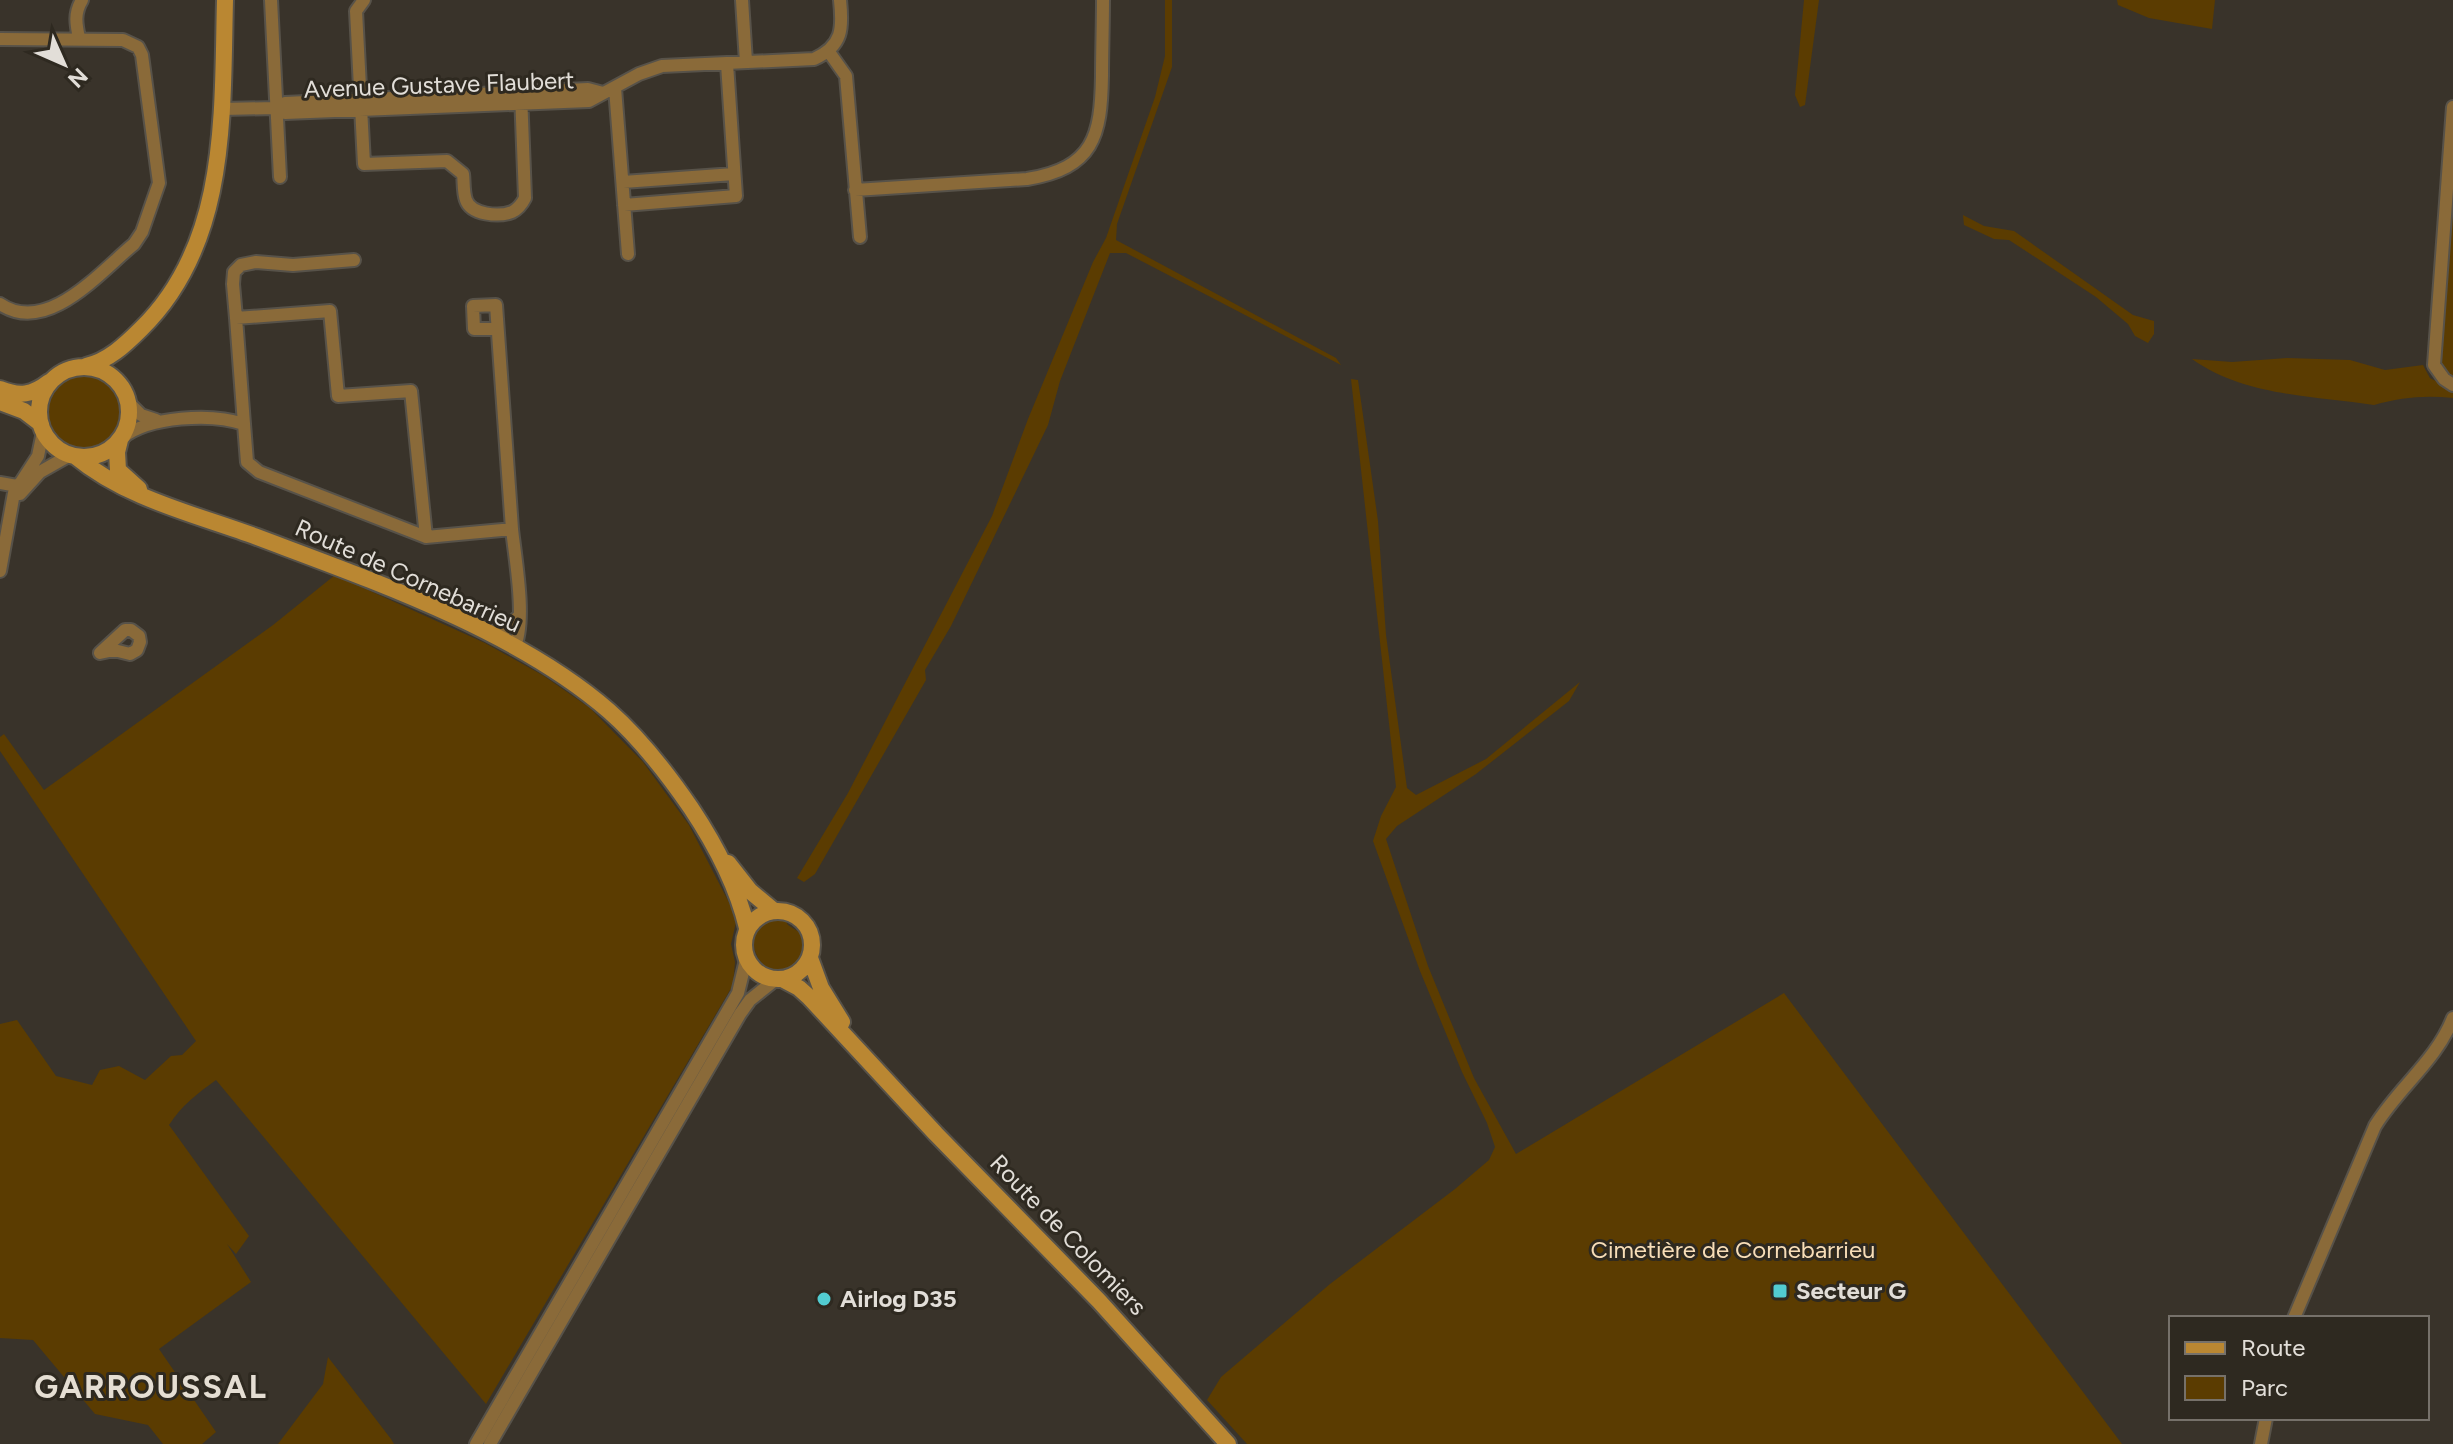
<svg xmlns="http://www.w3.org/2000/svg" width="2453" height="1444" font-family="Figtree,sans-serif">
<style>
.green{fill:#5b3c01}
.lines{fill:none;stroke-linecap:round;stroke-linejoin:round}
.street-casing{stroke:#575249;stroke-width:16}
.secondary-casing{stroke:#575249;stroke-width:20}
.street{stroke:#8a6a39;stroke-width:12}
.secondary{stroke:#ba8732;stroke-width:16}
.poi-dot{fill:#52ccd1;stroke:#2e2920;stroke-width:3}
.labels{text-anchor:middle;stroke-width:6;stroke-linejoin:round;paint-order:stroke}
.street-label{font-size:24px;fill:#e2ded8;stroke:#2e2920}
.park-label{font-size:24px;fill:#f7ddb7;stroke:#2e2920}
.poi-label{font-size:24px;font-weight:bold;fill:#e2ded8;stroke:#2e2920;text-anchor:start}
.district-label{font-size:32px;font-weight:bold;letter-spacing:2px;fill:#e5ded3;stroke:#2e2920}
</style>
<rect width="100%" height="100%" fill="#39332a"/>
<path class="green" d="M1165 0H1172V67L1117 224 1116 240 1336 358 1341 365 1126 253H1110L1060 381 1048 425 951 626 925 670 926 680 815 874 804 882 797 878 848 793 992 516 1028 419 1093 262 1106 238 1155 97 1165 56Z
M1804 0H1819L1805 105 1800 107 1795 95Z
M2117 0H2215L2212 29 2149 18 2118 5Z
M2453 204V379L2447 375 2438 360Z
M1963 215 1984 226 2014 231 2133 315 2154 321V334L2148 343 2135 336 2128 324 2096 297 2009 240 1994 239 1964 225Z
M2287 358 2350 360 2385 370 2423 365 2430 378 2453 390V398C2426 395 2401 397 2374 405 2313 396 2244 396 2192 359L2232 362Z
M47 413a38 38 0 1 1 76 0a38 38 0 1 1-76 0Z
M1351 379 1358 380 1378 521 1386 635 1407 788 1416 795 1486 759 1580 682 1569 701 1476 774 1397 826 1386 839 1428 966 1474 1078 1516 1154 1784 993 2122 1444H1247L1207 1400 1221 1377 1330 1284 1455 1189 1489 1160 1495 1147 1487 1123 1462 1072 1420 971 1373 841 1381 816 1396 787Z
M335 575 485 643 544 676 590 708 643 762 689 825 737 918 731 944 735 962 733 985 486 1404 216 1080C198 1093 181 1106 169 1125L249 1236 236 1254 227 1244 251 1282 159 1349 216 1432 202 1444H163L148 1425 95 1414 33 1340 0 1338V1024L17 1020 56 1076 92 1085 100 1070 119 1066 145 1080 171 1056 182 1055 196 1041 0 751V737L4 734 44 790 273 625Z
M785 920 788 925 802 934C805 945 804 955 796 963 762 998 726 915 785 920Z
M328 1357 391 1439 394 1444H278L323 1384Z"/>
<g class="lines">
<g class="street-casing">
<path id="street" d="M271 0 280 177
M364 0 356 11 364 164 447 161 463 174C464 181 463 192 466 200 471 215 499 217 512 212 518 209 522 204 525 198L521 93
M742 0 746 62
M79 38C76 24 74 13 82 0
M0 39 123 40 138 47 142 55 159 183 142 232 134 244C100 272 47 336 0 304
M829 52 846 76 860 237
M615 88 628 254
M2453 107 2434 365 2444 379 2453 385
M276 108 285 113 589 101 639 74 662 66 814 59C843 46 843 28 840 0
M222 109 276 108 285 103 588 89 603 93
M623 182 734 174
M855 190 1027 179C1094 168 1101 136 1102 76 1102 51 1103 25 1103 0
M624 205 736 196 727 64
M236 318 233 284 234 272 241 265 256 262 293 265 354 260
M497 329H474L473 306 496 305 512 529
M129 403 141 415 156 420
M244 424 236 318 330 311 338 396 411 391 426 537
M122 438C149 416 212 413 244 424L247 462 259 472 426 537 512 529C515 558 527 622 514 648
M0 483 17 486
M20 494 40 472 70 455
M0 571 14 493 38 456 43 432
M125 630H131L139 636 140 642 137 650 130 654 114 650 100 653Z
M496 638 518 617
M2294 1318 2375 1126C2399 1087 2436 1061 2453 1018
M476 1444 738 993 746 960
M490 1444 740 1014 750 1000 775 980
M2261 1444 2266 1418"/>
</g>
<g class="secondary-casing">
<path id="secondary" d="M86 366C108 361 125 345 141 329 229 243 222 114 225 0
M39 412a45 45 0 1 1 90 0a45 45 0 1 1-90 0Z
M0 389C20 397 32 395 49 382
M0 402 24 411 41 424
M120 440 117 452 118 470 139 489
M75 456C127 499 195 514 257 537 371 580 516 630 609 711 641 739 667 773 691 808 715 844 737 886 747 928
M728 863 750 891 774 911
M744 945a34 34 0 1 1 68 0a34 34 0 1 1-68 0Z
M810 958 821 988 842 1022
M782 979 799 988 809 997 936 1134 1099 1301 1228 1444"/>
</g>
<use href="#street" class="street"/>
<use href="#secondary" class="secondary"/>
</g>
<g class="poi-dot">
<rect x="1772" y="1283" width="16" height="16" rx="4"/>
<circle cx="824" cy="1299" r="8"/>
</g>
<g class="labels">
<g class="street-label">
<text transform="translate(439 85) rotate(-2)" y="8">Avenue Gustave Flaubert</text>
<text transform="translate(408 576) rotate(24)" y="8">Route de Cornebarrieu</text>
<text transform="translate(1068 1235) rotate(46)" y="8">Route de Colomiers</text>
</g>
<g class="park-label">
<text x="1733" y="1258">Cimetière de Cornebarrieu</text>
</g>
<g class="poi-label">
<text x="1796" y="1299">Secteur G</text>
<text x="840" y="1307">Airlog D35</text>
</g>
<g class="district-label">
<text x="151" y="1398">GARROUSSAL</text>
</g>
</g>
<rect x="2169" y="1316" width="260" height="104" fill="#2e2920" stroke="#76716a" stroke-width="2"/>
<rect x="2185" y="1342" width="40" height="12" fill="#ba8732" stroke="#76716a" stroke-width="2"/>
<text x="2241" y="1356" font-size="24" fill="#e2ded8">Route</text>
<rect x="2185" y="1376" width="40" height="24" fill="#5b3c01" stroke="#76716a" stroke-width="2"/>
<text x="2241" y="1396" font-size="24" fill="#e2ded8">Parc</text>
<g transform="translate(64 64) rotate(135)" stroke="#2e2920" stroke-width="6" paint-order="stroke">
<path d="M0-6L14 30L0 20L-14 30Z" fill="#e2ded8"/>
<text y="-12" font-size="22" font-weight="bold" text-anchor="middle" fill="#e2ded8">N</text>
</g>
</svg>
